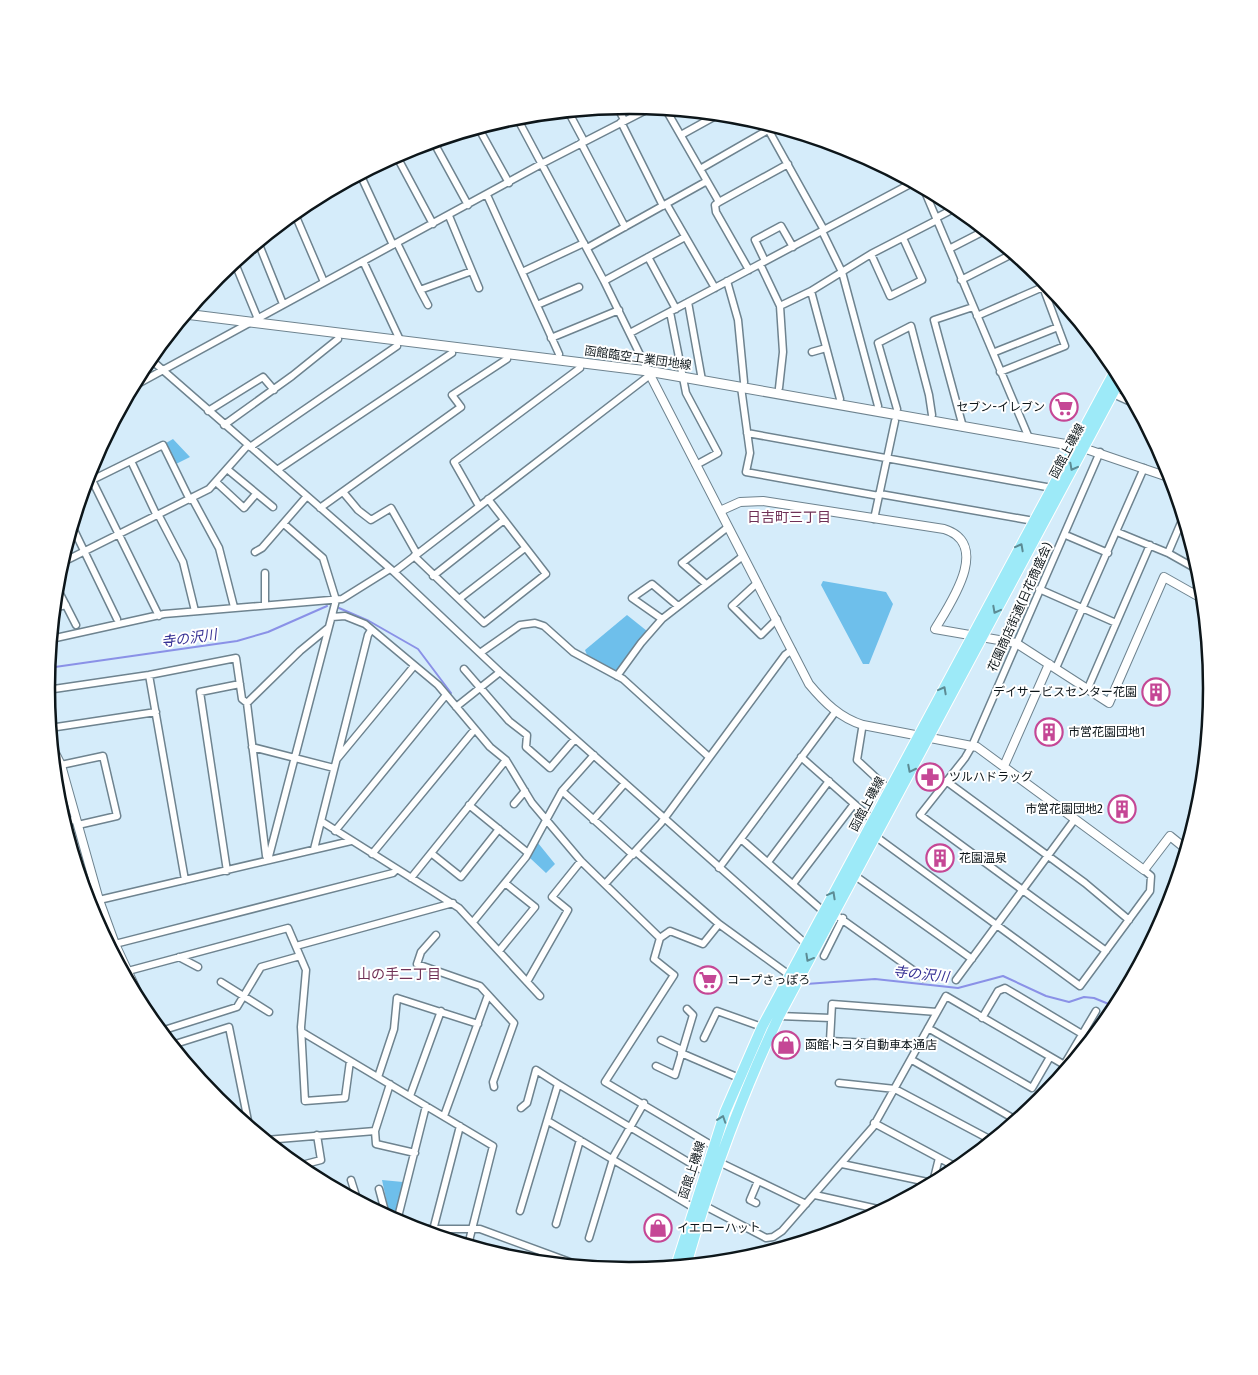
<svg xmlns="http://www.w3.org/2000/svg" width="1258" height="1375" font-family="'Fira Sans','Noto Sans JP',sans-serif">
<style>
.green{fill:#6ebfeb}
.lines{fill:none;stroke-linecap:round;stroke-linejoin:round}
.stream{stroke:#8a91e7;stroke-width:2}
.minor-casing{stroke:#6e838f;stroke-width:9}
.tertiary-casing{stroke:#6e838f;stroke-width:10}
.secondary-casing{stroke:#6e838f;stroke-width:11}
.primary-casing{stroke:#fff;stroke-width:12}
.minor{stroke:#fff;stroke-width:6}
.tertiary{stroke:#fff;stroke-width:8}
.secondary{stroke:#fff;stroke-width:9}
.primary{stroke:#9deaf8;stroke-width:10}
.oneway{stroke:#5c8b94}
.labels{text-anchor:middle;stroke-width:4;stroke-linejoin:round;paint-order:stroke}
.street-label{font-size:12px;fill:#0d161a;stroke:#fff}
.poi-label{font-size:12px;fill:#0d161a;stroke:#fff;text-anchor:start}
.neighbourhood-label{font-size:14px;fill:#703156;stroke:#fff}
.water-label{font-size:14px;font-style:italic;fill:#373295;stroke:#fff}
.rim{fill:none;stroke:#0d161a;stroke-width:2.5}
</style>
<rect width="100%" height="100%" fill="#d5ecfa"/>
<path class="green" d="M173 439 190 457 176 464 166 443Z
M823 581 886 592 893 604 869 664H863L821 585Z
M627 615 647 631 616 671 587 655 585 650Z
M538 843 555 864 546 873 530 858Z
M382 1180 403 1182 394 1219 390 1217Z"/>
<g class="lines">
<path class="stream" d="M339 608 369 621 418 649 451 693
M48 668 237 641 268 632 327 606
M806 984 875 979 958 988 1003 976 1046 996 1069 1002 1084 997 1094 998 1116 1007"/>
<g class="minor-casing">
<path id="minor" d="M617 106 624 120
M665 108 719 202 788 164
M568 111 584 141
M516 116 604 281 648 371
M621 122 663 206
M764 122 824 230
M478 127 509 183
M681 135 719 114
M433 141 468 205
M581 143 625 227
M396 155 433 224
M700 169 768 130
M360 174 393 245
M923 187 1029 438
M487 195 559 354
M719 202 715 205 716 212 749 270
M667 205 715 288
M294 212 324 282
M449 216 479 288
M936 218 957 207
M822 231 842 272 878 406
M258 242 283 304
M397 243 420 290 472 271
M587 248 707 181
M949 249 986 230
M871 254 890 296 922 280 903 238
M648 257 676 309
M234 261 258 319
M363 261 400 340
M765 261 755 240 781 226 793 247
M760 264 780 306 783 352 779 388
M522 272 584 243
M961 280 1014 253
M604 281 685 237
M727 281 738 320 744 382
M420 290 428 305
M811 291 840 399
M688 302 702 380
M537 305 579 287
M780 306 811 291 871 254 937 220
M670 312 686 393 718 453 696 465
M977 316 1043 287 1065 346 1000 372
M630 333 914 182
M551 338 619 310
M812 352 826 348
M995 352 1058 327
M149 358 394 572 500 672 806 944
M132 387 545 162 652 107
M741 387 750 453 746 472 879 496
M1113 394 1135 404
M897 409 878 343 911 326 929 395 932 415
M208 411 263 377 274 390
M224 425 292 376 338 339
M963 427 934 320 973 307
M747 433 1052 488
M250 447 397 346
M1100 452 972 746 965 758 920 815 1106 951
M131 461 157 516
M227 469 273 507
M277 470 452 353
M88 472 159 616
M92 480 163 445 190 500
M216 482 244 508 256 494
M343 492 358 510 371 520 391 508 417 554
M880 494 1034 521
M192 498 219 548 234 607
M479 506 454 462 580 368
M320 508 461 407 452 395 507 359
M159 516 183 562 195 611
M874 519 895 421
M72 526 117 619
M1117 532 1168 553 1200 571
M1068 536 1108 553
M255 552 262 548 307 496
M1168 553 1183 518
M414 556 484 623 546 574 488 499
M61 563 209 489 248 445
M394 572 650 375
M433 576 504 520
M757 583 732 606 761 635 777 619
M706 584 682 563 728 527
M56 586 76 625
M1039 589 1116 623
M1194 594 1201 580
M459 599 525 548
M265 604V573
M54 608 66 605
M332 617 345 616 365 624 438 685 490 747 506 760 532 803 581 861 660 938
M662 619 632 598 652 584 678 606
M51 639 164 614 342 599 390 569
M480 653 520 625 535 623 544 626 573 652 623 679 709 757
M1056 668 1144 468
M464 669 509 721 527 735 526 747 550 768 575 739
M149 675 185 880
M617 676 641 643 662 619 743 556
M1088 688 1150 545
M47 690 149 675 236 658 242 699 247 703 266 856 268 860
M247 703 300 651 328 628
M456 707 500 672
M50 728 156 712
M862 729 857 760 885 786
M252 747 334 768
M801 757 868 816
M337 759 414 666
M61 765 103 756 117 816 78 825
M946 781 1085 883 1129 920
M56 789 67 788
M562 791 633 855
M514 804 525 791
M469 805 528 853
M593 820 625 783
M64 821 76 820
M321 821 459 908 540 996
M335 831 446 695
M875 836 1080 986 1150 891 1151 876 1144 870
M741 839 823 911
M314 849 368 635 371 630
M636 852 719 924 792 977
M431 853 461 877 499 829
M372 854 475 729
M268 860 336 600 323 558 284 524
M768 862 829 781
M719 868 836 711
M227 871 200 692 240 684
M854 875 972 959
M411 878 506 760
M605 884 661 823 785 655 792 650
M793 884 854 804
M99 900 351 841
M833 913 924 978
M95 918H105
M473 922 526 857 562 791 594 755
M436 935 421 952 417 964 480 986 514 1023 493 1082 494 1087
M115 944 393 873 397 869
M296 946 453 903
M499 951 535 907 505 883
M824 956 843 918
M179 957 198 967
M128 971 288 928 306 970 301 1027 305 1101 345 1098 350 1061
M956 980 1075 819
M221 982 269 1012
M527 982 568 910 552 897 581 861
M779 1016 831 1018
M982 1018 998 991 1005 988 1082 1034
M928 1028 1032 1088 1050 1057
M161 1031 237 1007 261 967 300 956
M302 1032 493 1146 468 1245
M704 1038 717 1011 762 1027
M661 1040 682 1050
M172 1045 229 1027 248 1121 244 1122
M918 1048 911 1045 830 1041 832 1004 937 1012
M681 1053 739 1078
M912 1060 1016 1120
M1064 1065 1096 1011
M656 1066 675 1075 693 1015 687 1009
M378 1077 394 1029 397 998 478 1024
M839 1083 895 1089 991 1140
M390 1084 375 1131 376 1144 415 1153
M558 1084 705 1172
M410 1096 441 1011
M444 1116 488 995
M548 1121 694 1208
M874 1123 958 1168
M266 1140 375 1131
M713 1146 605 1082 674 975 654 959 660 938 670 931 703 944 719 924
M612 1159 644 1103
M719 1162 806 1204
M842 1164 932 1183
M298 1166 321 1160 317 1135
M351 1180 357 1199
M933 1182 939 1158
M379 1189 386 1215
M815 1195 882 1210
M756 1203 750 1200 758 1181
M705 1206 766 1238 773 1237 782 1231 873 1127 946 996 1068 1067
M520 1211 558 1084 536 1070 527 1103 521 1108
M397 1221 426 1106
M556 1224 580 1140
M416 1229H480L578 1265
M432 1234 460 1126
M589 1238 613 1159"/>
</g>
<g class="tertiary-casing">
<path id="tertiary" d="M648 371 809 684C824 702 840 718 863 725L977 747 1144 870 1170 836 1186 849
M1083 448 1171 478
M720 511 740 502 763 501 944 529C992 544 950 604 935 629L1016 643 1109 703 1164 577 1203 599
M52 747 61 765 99 900 115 944 148 1015
M1004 766 1049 664"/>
</g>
<g class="secondary-casing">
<path id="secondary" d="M185 314 648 371 1080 447"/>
</g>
<g class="primary-casing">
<path id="primary" d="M686 1265C711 1179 741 1096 779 1016L1121 378
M676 1266 725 1112 762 1027 1116 369"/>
</g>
<use href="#minor" class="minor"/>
<use href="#tertiary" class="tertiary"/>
<use href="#secondary" class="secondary"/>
<use href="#primary" class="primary"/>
</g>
<defs><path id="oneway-chevron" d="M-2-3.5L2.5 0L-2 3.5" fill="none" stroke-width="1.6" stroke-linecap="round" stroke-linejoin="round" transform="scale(1.25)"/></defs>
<g class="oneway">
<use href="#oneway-chevron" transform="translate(1073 467) rotate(118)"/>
<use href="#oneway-chevron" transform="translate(1020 547) rotate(-62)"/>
<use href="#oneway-chevron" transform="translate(996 610) rotate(118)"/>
<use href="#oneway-chevron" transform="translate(943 690) rotate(-62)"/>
<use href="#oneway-chevron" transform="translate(911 769) rotate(117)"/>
<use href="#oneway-chevron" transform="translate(832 895) rotate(-61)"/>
<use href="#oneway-chevron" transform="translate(809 958) rotate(119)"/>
<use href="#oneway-chevron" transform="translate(722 1119) rotate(-71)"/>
</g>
<defs>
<g id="supermarket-ring" transform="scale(1.4375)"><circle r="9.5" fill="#fff" stroke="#c54795" stroke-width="1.5"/><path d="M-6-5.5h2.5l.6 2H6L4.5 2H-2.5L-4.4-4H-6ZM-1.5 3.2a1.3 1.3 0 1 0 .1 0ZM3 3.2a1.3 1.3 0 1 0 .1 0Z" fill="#c54795"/></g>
<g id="building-ring" transform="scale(1.4375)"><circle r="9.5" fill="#fff" stroke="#c54795" stroke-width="1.5"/><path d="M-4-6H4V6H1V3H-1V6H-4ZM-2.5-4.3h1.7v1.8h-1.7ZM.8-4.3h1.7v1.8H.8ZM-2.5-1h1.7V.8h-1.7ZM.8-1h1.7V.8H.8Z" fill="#c54795"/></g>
<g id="pharmacy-ring" transform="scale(1.4375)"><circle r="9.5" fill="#fff" stroke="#c54795" stroke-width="1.5"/><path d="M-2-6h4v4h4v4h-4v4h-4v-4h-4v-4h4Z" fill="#c54795"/></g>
<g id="shop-ring" transform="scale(1.4375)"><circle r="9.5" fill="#fff" stroke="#c54795" stroke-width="1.5"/><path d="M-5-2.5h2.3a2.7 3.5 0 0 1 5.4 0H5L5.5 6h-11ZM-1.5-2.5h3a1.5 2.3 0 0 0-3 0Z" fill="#c54795"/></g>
</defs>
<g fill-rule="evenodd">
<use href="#supermarket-ring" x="1064" y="407"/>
<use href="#building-ring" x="1156" y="692"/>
<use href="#building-ring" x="1049" y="732"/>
<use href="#pharmacy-ring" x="930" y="777"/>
<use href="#building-ring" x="1122" y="809"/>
<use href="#building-ring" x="940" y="858"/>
<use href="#supermarket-ring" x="708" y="980"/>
<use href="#shop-ring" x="786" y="1045"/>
<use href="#shop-ring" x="658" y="1228"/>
</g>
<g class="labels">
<g class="street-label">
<text transform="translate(638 358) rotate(8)" y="4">函館臨空工業団地線</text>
<text transform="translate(1067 451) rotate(-62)" y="4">函館上磯線</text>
<text transform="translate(1020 607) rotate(-66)" y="4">花園商店街通(日花商盛会)</text>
<text transform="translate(867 804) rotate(-62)" y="4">函館上磯線</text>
<text transform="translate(692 1170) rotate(-72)" y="4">函館上磯線</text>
</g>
<g class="poi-label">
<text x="1045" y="411" text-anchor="end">セブン-イレブン</text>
<text x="1137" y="696" text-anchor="end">デイサービスセンター花園</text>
<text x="1068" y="736">市営花園団地1</text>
<text x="949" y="781">ツルハドラッグ</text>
<text x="1103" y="813" text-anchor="end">市営花園団地2</text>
<text x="959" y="862">花園温泉</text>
<text x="727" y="984">コープさっぽろ</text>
<text x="805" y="1049">函館トヨタ自動車本通店</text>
<text x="677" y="1232">イエローハット</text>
</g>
<g class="neighbourhood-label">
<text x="789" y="522">日吉町三丁目</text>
<text x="399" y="979">山の手二丁目</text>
</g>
<g class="water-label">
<text transform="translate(189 638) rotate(-8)" y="5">寺の沢川</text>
<text transform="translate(921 974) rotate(6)" y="5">寺の沢川</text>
</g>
</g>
<path d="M0 0H1258V1375H0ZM55 688a574 574 0 1 1 1148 0a574 574 0 1 1-1148 0Z" fill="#fff" fill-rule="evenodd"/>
<path class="rim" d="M55 688a574 574 0 1 1 1148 0a574 574 0 1 1-1148 0Z"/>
</svg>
